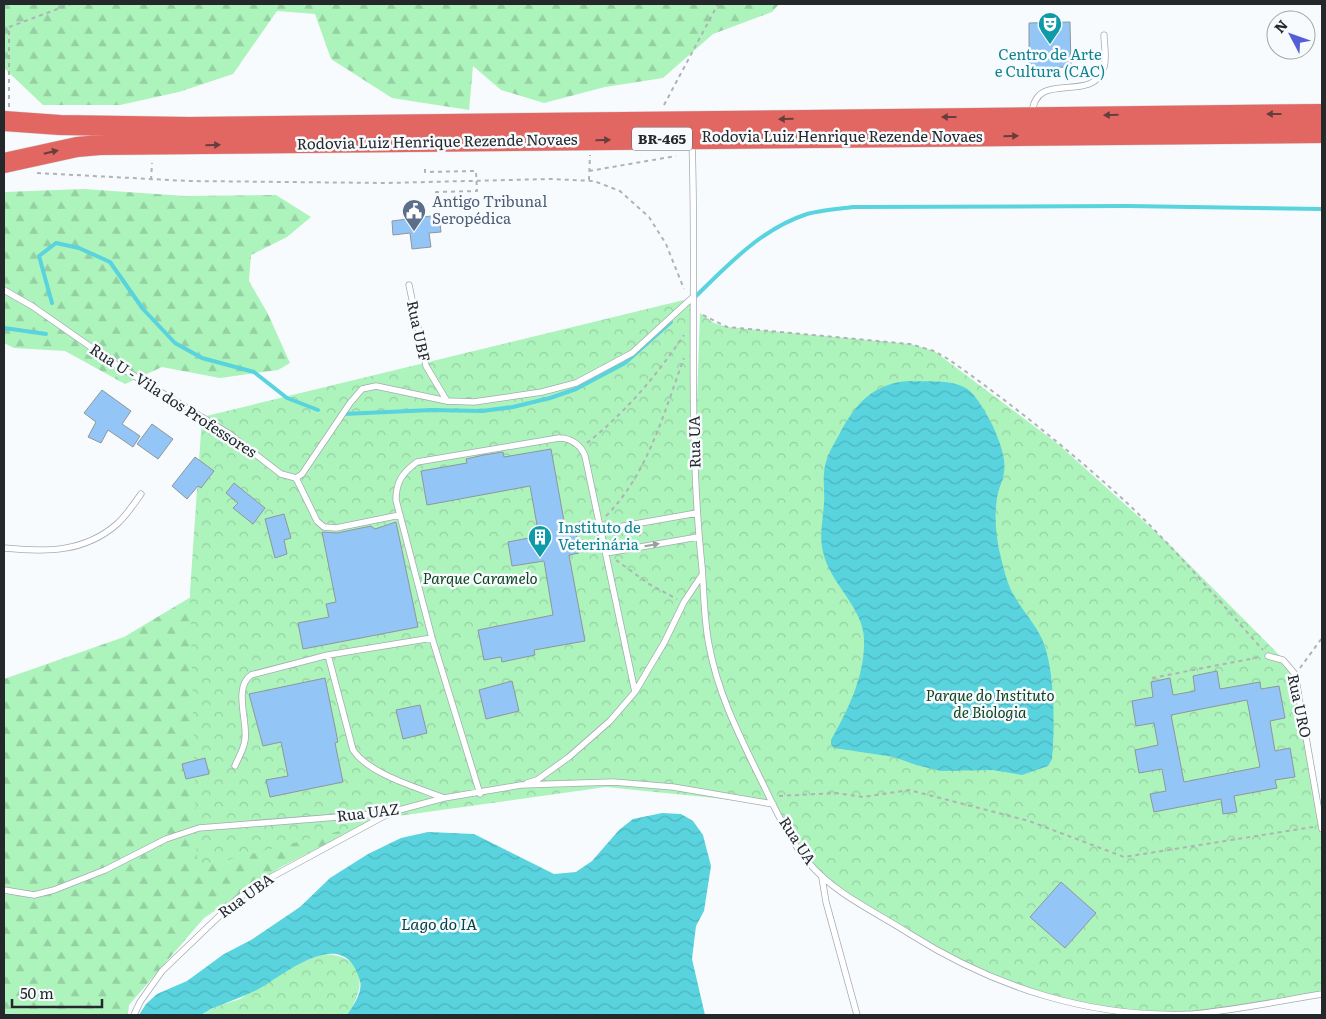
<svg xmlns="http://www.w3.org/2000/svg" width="1326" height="1019" font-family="Literata,serif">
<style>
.forest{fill:url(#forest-firs)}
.park{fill:url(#park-crowns)}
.water{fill:url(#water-waves)}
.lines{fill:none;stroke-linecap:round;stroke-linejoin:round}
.stream{stroke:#59d3de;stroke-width:4}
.building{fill:#93c6f6;stroke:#8f969c;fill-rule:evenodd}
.lane-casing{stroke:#a5abb2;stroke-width:7}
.highway-casing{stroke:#d8d8d9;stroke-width:21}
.path{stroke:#b0b3b6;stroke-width:2;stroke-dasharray:4 4;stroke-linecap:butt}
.lane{stroke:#fff;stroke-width:5.5}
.highway{stroke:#e26762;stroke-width:20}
.oneway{fill:#673e3e}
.oneway2{fill:#9d9e9f}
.labels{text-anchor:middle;stroke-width:5;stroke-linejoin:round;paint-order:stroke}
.shield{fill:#f8fbfe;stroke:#64676a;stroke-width:1}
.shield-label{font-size:14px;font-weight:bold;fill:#25282a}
.culture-label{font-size:15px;fill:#0d838f;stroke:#f8fbfe}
.street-label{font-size:15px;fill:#25282a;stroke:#f8fbfe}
.service-label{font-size:15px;fill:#4e5e75;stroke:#f8fbfe;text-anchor:start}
.park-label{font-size:15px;font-style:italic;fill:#0d431f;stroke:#f8fbfe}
.water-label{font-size:16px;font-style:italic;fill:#094247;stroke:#f8fbfe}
</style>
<defs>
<pattern id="forest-firs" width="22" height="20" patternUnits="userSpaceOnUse" patternTransform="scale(1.25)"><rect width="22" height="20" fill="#adf3bc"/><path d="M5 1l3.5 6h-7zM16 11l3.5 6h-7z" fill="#95d0a2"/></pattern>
<pattern id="park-crowns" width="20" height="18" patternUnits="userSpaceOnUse" patternTransform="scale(1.25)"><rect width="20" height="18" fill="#adf3bc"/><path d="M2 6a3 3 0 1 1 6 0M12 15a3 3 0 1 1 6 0" fill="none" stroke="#95d0a2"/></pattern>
<pattern id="water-waves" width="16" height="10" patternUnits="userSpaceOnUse" patternTransform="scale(1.25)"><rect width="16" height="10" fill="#59d3de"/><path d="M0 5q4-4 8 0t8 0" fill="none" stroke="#4db5bf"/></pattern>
</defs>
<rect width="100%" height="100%" fill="#f8fbfe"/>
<path class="forest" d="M4 4H779L772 12 713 34 663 78 605 87 544 103 501 90 473 66 469 110 392 98 331 59 315 14 277 11 233 74 179 92 120 105H43L4 68Z
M84 189 185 196 276 195 311 217 287 237 251 255 249 281 268 314 290 363 278 370 220 378 162 367 125 384 65 351 14 348 4 343V192Z
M266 552 407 803 281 867 204 918 129 1005 128 1015H4V679L124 637Z"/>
<path class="park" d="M692 298 697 401 700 313 714 323 727 327 910 344 934 351 1058 444 1169 544 1287 663 1295 674 1322 829V994L1193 1014 1080 1006 978 973 854 899 806 861 773 804 606 787 398 816 197 868 190 592 202 417Z
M323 954C365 955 368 985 347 1015H202L215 1007 240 999 295 964Z"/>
<path class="water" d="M910 381C928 382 958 378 972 393 986 409 1008 450 1004 472 1003 481 998 489 997 498 994 517 996 539 1001 558 1004 570 1008 587 1015 597 1023 611 1035 624 1042 639 1055 668 1055 727 1052 759L1048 766 1022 775 993 770 941 771 916 765 894 757 834 748 831 744V740C848 710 865 676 864 640 864 608 830 584 823 552 819 536 823 520 824 503 825 493 823 483 824 473 825 459 832 447 839 435 855 404 873 383 910 381Z
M662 813 681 814 693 821 703 835 711 866 704 911 696 926 692 959 705 1015H347C353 1006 363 992 360 981 345 925 290 970 262 987 246 996 230 1001 213 1008 209 1010 204 1014 200 1015 183 1019 157 1015 139 1015L146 1004 157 994 187 981 224 954 251 940 300 907 330 878 368 854 401 838 428 832 474 834 554 874 576 872 592 861 619 830 633 819Z"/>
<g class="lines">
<path class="stream" d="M695 297C728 265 761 229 807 214 821 210 838 209 853 207L1127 206 1322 209
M52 303 39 256 56 243 79 248 110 262 143 309 175 343 202 358 254 372 287 398 318 410
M4 328 46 334
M343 414 432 410 482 411 513 407 550 398 576 389 625 363 671 322"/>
</g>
<path class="building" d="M1070 22 1071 67 1029 68V23Z
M439 215 441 232 429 233 431 247 412 249 410 233 393 235 392 221Z
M102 390 131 411 122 424 140 436 133 447 108 430 101 443 88 437 96 422 84 413Z
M152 424 173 439 158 459 137 444Z
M551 449 566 532 576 530 579 553 569 555 585 641 534 650 535 655 502 662 501 657 484 660 478 630 553 615 544 561 512 566 508 542 539 536 530 486 427 505 421 471 467 463 466 459 484 455 503 452 504 457Z
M195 457 214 471 201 488 198 486 187 499 172 486Z
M234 483 265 508 253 524 233 508 238 503 226 493Z
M284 514 291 538 284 540 287 554 275 558 265 519Z
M396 522 418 627 303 649 298 623 329 617 326 604 336 602 322 532 337 533 371 526 375 529Z
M1217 671 1220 689 1260 682 1261 689 1279 686 1285 718 1270 721 1275 751 1290 748 1295 777 1275 780 1277 788 1234 796 1237 812 1223 814 1221 799 1154 812 1150 794 1166 791 1162 769 1139 773 1135 750 1158 745 1154 723 1136 726 1132 701 1153 697 1151 682 1170 678 1173 695 1195 691 1193 676ZM1247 700 1260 767 1184 782 1171 715Z
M325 678 338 742 335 743 343 782 270 797 266 780 288 776 281 742 263 746 249 694Z
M512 681 519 711 486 719 479 690Z
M420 705 427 733 403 739 396 710Z
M205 758 209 774 186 779 182 764Z
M1061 882 1096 913 1065 948 1030 917Z"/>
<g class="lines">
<g class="lane-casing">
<path id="lane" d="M1032 115C1034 67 1093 106 1104 67 1107 57 1104 45 1104 35
M692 143C697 284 687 426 702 567 704 593 704 620 709 645 718 695 741 739 763 784 775 809 791 843 809 863 835 894 876 912 910 934 994 987 1092 1019 1193 1014 1236 1010 1280 1001 1322 994
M409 285 426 366 447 401
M4 290 32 306 118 366 228 433 281 474 296 478 302 474 350 403 362 389 376 386 447 401 474 402 542 392 576 383 632 353 692 298
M296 478 317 521 324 527 336 528 400 515
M601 530 697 513
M4 548C45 552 84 553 117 524 126 516 134 504 141 494
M606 553 698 537
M328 655 353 750C369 774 416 787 444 798
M1268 656 1283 660 1295 674 1322 829
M235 766C238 758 244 749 245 740 248 721 233 688 251 675L328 655 432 638
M527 783 537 780 569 757 610 721 635 692 664 643 684 602 702 575
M480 794 432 638 396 500C396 482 402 473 417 462L559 438C571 438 581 445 585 456L635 692
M822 878 826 902 857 1015
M4 890 34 895 54 890 105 870 166 839 199 828 388 813 444 798 521 785 613 782 673 787 773 804
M134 1015 140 1002 162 971 237 899 266 880 386 815"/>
</g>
<g class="highway-casing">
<path id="highway" d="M4 121 60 125 189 127 1322 114
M4 163 77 147 100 145 1322 133"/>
</g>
<path class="path" d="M664 105 718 4
M9 107V27L71 4
M425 169V172L476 171 477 191 436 192V210
M589 171 676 156
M37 173 188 181 386 183 550 179 594 181 620 191 649 217 666 244 684 289
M151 180 152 163
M589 180 590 155
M703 315 727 327 910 344 934 351 948 359C1007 400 1073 453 1126 502 1175 548 1218 600 1263 650
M587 443C626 412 657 375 684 335
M606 516C648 474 664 412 684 358
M616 560 649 584 677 599
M1300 668 1322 638
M1152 678 1260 657
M779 796 836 793 863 797 909 790 1029 821 1124 857 1313 827"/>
<use href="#lane" class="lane"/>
<use href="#highway" class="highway"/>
</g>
<defs><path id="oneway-solid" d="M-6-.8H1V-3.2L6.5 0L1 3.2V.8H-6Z" transform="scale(1.25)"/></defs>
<g class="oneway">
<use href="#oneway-solid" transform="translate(1274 114) rotate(180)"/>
<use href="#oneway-solid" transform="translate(1111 115) rotate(179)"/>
<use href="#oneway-solid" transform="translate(949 117) rotate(-180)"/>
<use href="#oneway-solid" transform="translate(786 119) rotate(179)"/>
<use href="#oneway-solid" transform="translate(1011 136) rotate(-1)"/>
<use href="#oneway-solid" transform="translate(603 140) rotate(-1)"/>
<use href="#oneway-solid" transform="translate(213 145) rotate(-1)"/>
<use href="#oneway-solid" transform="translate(51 152) rotate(-13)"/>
</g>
<use class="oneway2" href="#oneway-solid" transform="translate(652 545) rotate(-10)"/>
<defs>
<g id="theatre-pin" transform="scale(1.25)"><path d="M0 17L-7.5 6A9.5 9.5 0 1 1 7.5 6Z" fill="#0f9aa8" stroke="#f8fbfe"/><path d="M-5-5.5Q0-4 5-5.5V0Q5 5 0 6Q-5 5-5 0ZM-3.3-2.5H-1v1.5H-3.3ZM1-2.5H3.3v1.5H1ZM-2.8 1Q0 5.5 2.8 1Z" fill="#fff"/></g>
<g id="civic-pin" transform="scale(1.25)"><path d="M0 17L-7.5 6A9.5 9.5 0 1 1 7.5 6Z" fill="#5c6f8a" stroke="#f8fbfe"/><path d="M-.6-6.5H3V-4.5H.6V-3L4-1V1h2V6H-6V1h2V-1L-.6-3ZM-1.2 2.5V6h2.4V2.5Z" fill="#fff"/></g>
<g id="building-pin" transform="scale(1.25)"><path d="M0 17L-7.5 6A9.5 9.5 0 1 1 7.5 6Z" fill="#0f9aa8" stroke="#f8fbfe"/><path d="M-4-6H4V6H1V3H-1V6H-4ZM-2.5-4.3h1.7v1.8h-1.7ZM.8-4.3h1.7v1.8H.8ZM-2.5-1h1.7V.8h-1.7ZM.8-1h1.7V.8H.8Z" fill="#fff"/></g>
</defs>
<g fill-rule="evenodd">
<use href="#theatre-pin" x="1050" y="24"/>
<use href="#civic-pin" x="414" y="211"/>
<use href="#building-pin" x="540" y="537"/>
</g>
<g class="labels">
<rect class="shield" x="632" y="127.5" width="60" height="23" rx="4"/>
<g class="shield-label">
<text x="662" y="144">BR-465</text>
</g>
<g class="culture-label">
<text x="1050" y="60">Centro de Arte<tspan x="1050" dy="17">e Cultura (CAC)</tspan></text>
<text x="558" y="533" text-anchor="start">Instituto de<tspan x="558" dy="17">Veterinária</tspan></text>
</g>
<g class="street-label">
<text x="842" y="142">Rodovia Luiz Henrique Rezende Novaes</text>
<text transform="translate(437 142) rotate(-1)" y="5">Rodovia Luiz Henrique Rezende Novaes</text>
<text transform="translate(418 331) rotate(78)" y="5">Rua UBF</text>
<text transform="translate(173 401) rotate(33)" y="5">Rua U - Vila dos Professores</text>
<text transform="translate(695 442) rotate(-91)" y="5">Rua UA</text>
<text transform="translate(1299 706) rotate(78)" y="5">Rua URO</text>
<text transform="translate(368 813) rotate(-7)" y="5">Rua UAZ</text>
<text transform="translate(797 841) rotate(57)" y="5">Rua UA</text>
<text transform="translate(246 896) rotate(-36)" y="5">Rua UBA</text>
</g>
<g class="service-label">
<text x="432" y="207">Antigo Tribunal<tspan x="432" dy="17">Seropédica</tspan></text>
</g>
<g class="park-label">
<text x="480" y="584">Parque Caramelo</text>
<text x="990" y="701">Parque do Instituto<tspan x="990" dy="17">de Biologia</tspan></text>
</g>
<g class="water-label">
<text x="439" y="930">Lago do IA</text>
</g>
</g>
<rect width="1326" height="1019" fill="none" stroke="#25282a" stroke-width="10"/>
<g transform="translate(1291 35) rotate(311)"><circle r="24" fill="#f8fbfe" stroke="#a4a7a9"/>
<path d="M0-4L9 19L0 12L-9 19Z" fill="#525fd5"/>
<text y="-8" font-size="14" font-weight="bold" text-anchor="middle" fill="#25282a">N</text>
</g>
<path d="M12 999v8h90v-8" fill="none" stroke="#25282a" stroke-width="2.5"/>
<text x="20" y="999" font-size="15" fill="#25282a" stroke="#f8fbfe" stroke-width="4" paint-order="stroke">50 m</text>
</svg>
